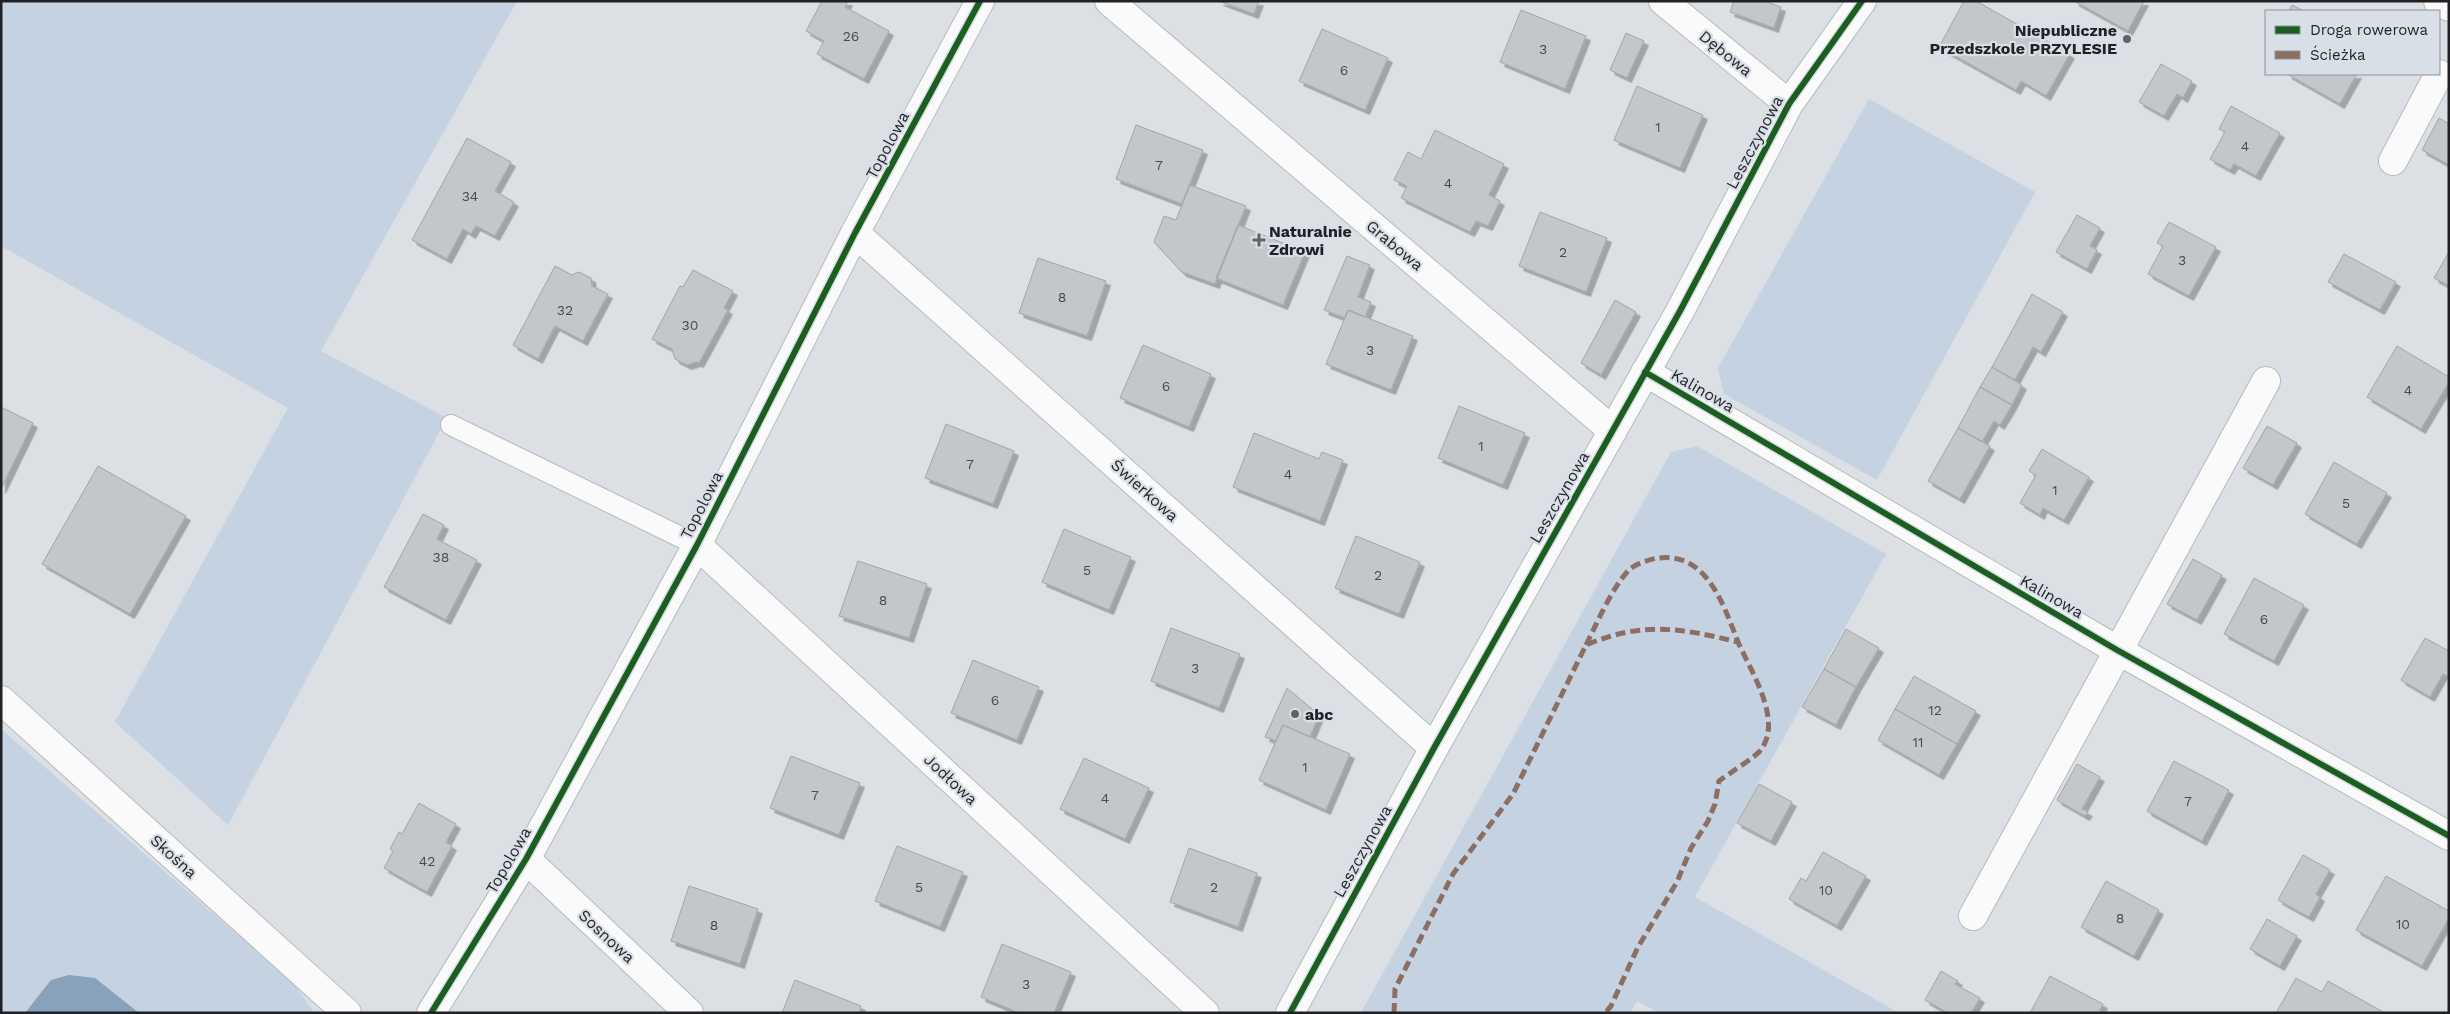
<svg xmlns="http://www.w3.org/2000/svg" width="2450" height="1014" font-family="'Work Sans',sans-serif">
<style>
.green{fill:#c4d2e1}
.water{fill:#88a2bb}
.building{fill:#c4c7ca;stroke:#a2a5a8;filter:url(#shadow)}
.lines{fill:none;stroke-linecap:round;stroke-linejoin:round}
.service-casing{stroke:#b7babd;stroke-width:22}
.minor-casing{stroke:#b7babd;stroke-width:30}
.service{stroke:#fafafb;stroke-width:20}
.minor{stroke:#fafafb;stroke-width:28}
.quiet{stroke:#8d6e63;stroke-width:5;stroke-dasharray:10 5;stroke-linecap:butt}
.cycleway-casing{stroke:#d9dfe6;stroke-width:9}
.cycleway{stroke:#1b5e20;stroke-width:6}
.poi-dot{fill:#616467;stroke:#d9dfe6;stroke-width:2}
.labels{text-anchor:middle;stroke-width:4.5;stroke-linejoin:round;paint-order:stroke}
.number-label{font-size:14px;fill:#494b4e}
.poi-label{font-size:16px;font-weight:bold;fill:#1f2124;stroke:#d9dfe6;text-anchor:start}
.street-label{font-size:16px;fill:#1f2124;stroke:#d9dfe6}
</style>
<defs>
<filter id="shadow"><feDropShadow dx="4.5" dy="4.5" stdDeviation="0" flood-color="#0004"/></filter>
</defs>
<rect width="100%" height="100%" fill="#dcdfe3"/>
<path class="green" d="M1 1H517L321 351 447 418 228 825 115 722 288 408 1 246Z
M1869 99 2035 192 1877 480 1724 394 1718 368Z
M1697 446 1886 554 1695 897 1899 1013H1659L1637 1001 1630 1013H1363V1009L1671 452Z
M1 729 295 985 314 1013H1Z"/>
<path class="water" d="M69 975 95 978 139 1013H25L51 980Z"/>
<path class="building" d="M822 1H848L845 7 889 31 864 79 817 54 824 41 806 31Z
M1219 1H1259L1254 14Z
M1734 1H1764L1781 7 1774 28 1730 12Z
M1964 1H1976L2070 54 2046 96 2021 81 2016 90 1939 47Z
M2074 1H2144L2128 31Z
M2292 5 2304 11H2289Z
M1521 10 1586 36 1565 89 1500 62Z
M1322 29 1388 58 1365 110 1299 81Z
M1626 33 1644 41 1627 78 1610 70Z
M2161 64 2192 81 2183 98 2177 94 2164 116 2139 102Z
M2287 74H2357L2340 104Z
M1637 86 1703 115 1680 168 1614 140Z
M2231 106 2280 133 2256 176 2234 164 2230 170 2210 159 2225 132 2219 129Z
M2439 118 2449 124V165L2422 150Z
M1136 125 1203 150 1182 204 1116 179Z
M1435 130 1504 164 1489 195 1500 201 1488 226 1476 221 1470 232 1401 198 1407 186 1394 180 1408 152 1421 159Z
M467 138 511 162 495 191 514 202 495 236 476 226 471 234 463 229 447 259 412 240Z
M1190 185 1246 206 1215 284 1182 272 1154 242 1164 216 1176 220Z
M1540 212 1607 238 1586 292 1519 266Z
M2077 215 2100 228 2090 246 2097 250 2087 269 2056 252Z
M2169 222 2216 247 2189 296 2148 274 2163 246 2157 243Z
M1238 225 1305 252 1283 305 1216 278Z
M2449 252V286L2434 278Z
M2344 254 2396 282 2380 310 2328 282Z
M1347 256 1370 265 1358 297 1371 302 1365 317 1348 310 1345 318 1324 310Z
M1038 258 1106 281 1087 336 1019 313Z
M555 266 572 275 579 272 591 278 592 286 608 294 583 341 555 326 538 359 513 345Z
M693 270 733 291 724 308 728 310 699 363 696 362 687 365 675 359 672 349 652 339 680 286 683 287Z
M2032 294 2063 312 2041 352 2033 347 2015 380 1992 367Z
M1615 300 1636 312 1601 375 1581 363Z
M1348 310 1413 336 1391 390 1326 364Z
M1143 345 1211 374 1189 427 1120 398Z
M2397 346 2449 377V382L2421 429 2367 397Z
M1992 367 2022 385 2012 405 1980 387Z
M1980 387 2012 405 2000 425 1994 421 1982 442 1958 428Z
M1459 406 1525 433 1503 485 1438 458Z
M1 407 33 423 1 489Z
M946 424 1014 451 993 504 925 478Z
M2267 426 2297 443 2273 485 2243 468Z
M1958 428 1990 446 1960 499 1928 481Z
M1254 433 1319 459 1322 452 1343 460 1320 521 1233 487Z
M2042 449 2089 477 2064 520 2043 508 2040 515 2020 503 2036 475 2029 471Z
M2334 462 2387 493 2357 544 2305 514Z
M98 466 186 516 130 614 42 564Z
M423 514 444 525 437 539 477 560 446 620 384 587Z
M1064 529 1131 557 1109 610 1042 582Z
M1356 536 1420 562 1399 614 1335 588Z
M2193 559 2222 575 2197 620 2167 604Z
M858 561 927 584 909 638 839 616Z
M2254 578 2304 605 2274 661 2224 634Z
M1171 628 1240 654 1219 708 1151 681Z
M1846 629 1879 648 1856 687 1824 669Z
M2425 638 2449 651V674L2447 676 2443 674 2430 697 2401 680Z
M973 660 1039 687 1017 740 951 713Z
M1824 669 1856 687 1836 725 1802 707Z
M1914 676 1976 711 1957 744 1895 709Z
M1287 688 1319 715 1310 737 1283 725 1276 741 1265 737Z
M1895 709 1957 744 1939 775 1878 740Z
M1283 725 1350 754 1326 810 1259 780Z
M791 756 860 783 839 835 770 808Z
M1084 758 1149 788 1125 839 1060 809Z
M2174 761 2229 790 2202 841 2147 811Z
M2077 764 2100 777 2082 809 2088 812 2085 816 2057 800Z
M1759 784 1792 802 1771 841 1737 823Z
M419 803 456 824 446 842 452 846 427 892 384 868 393 851 390 849 399 832 402 834Z
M897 846 963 872 940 927 875 901Z
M1189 848 1257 873 1238 927 1170 902Z
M1823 852 1866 876 1837 926 1789 899 1801 878 1806 881Z
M2303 855 2330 870 2316 894 2320 897 2309 917 2278 900Z
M2386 876 2449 911V918L2422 966 2356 930Z
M2106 881 2159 910 2134 956 2081 927Z
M689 886 758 909 740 964 671 941Z
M2267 919 2297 936 2280 966 2250 949Z
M1002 944 1071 972 1054 1013H1019L981 997Z
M1941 971 1958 981 1955 984 1980 998 1971 1013H1948L1925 1000Z
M2050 976 2103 1004 2099 1013H2030Z
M2296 978 2322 992 2328 981 2385 1013H2276Z
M795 980 861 1006 859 1013H782Z"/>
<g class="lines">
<g class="service-casing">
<path id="service" d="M451 425 697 545"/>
</g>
<g class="minor-casing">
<path id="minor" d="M1109 1 1613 431
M1663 1 1789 104
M2438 1 2449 7
M2393 161 2439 74
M855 233 1434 748
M1645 372 2117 650 2449 836
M697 545 1205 1013
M1 700 347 1013
M526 859 689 1013
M1973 916 2266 381
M431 1013 526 859 697 545 855 233 980 1
M1290 1013 1434 748 1680 311 1789 104 1862 1"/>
</g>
<use href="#service" class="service"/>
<use href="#minor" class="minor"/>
<path class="quiet" d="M1586 645C1597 623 1612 588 1628 571 1634 564 1650 559 1659 558 1707 552 1724 606 1738 642
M1394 1013 1395 989 1453 874 1513 794 1586 645C1643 621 1680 628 1738 642 1751 672 1784 721 1760 751 1754 758 1728 774 1719 781L1715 804 1708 821 1691 848 1677 882 1638 947 1611 1006 1605 1013"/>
<g class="cycleway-casing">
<path id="cycleway" d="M1645 372 2117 650 2449 836
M431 1013 526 859 697 545 855 233 980 1
M1290 1013 1434 748 1680 311 1789 104 1862 1"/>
</g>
<use href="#cycleway" class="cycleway"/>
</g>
<g class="poi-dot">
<circle cx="2127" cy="39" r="5"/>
<path d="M1256.5 232.5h5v5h5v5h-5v5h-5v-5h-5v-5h5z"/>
<circle cx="1295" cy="714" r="5"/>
</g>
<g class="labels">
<g class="number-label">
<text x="851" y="41">26</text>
<text x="1543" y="54">3</text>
<text x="1344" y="75">6</text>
<text x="1658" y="132">1</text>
<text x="2245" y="151">4</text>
<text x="1159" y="170">7</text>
<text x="1448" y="188">4</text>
<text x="470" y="201">34</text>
<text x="1563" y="257">2</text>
<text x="2182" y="265">3</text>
<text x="1062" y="302">8</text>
<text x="565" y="315">32</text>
<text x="690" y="330">30</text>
<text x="1370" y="355">3</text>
<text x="1166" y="391">6</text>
<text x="2408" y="395">4</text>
<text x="1481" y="451">1</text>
<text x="970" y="469">7</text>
<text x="1288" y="479">4</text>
<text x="2055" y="495">1</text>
<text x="2346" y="508">5</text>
<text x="441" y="562">38</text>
<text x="1087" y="575">5</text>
<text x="1378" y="580">2</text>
<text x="883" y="605">8</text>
<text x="2264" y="624">6</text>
<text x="1195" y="673">3</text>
<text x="995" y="705">6</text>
<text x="1935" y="715">12</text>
<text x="1918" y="747">11</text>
<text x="1305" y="772">1</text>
<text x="815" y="800">7</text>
<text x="1105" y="803">4</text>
<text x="2188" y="806">7</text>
<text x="427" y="866">42</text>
<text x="919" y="892">5</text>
<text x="1214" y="892">2</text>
<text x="1826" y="895">10</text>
<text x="2120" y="923">8</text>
<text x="2403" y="929">10</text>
<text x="714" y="930">8</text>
<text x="1026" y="989">3</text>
</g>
<g class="poi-label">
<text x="2117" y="36" text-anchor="end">Niepubliczne<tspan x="2117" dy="18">Przedszkole PRZYLESIE</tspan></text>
<text x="1269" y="237">Naturalnie<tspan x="1269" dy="18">Zdrowi</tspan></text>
<text x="1305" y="720">abc</text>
</g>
<g class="street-label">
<text transform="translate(1726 53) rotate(39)" y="6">Dębowa</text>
<text transform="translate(1754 142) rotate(-62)" y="6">Leszczynowa</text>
<text transform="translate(887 145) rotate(-62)" y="6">Topolowa</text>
<text transform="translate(1395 245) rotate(40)" y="6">Grabowa</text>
<text transform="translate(1703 390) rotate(30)" y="6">Kalinowa</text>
<text transform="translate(1145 490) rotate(42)" y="6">Świerkowa</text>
<text transform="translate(1559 497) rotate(-60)" y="6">Leszczynowa</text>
<text transform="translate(701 505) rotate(-63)" y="6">Topolowa</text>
<text transform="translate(2052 596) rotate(30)" y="6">Kalinowa</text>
<text transform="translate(951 779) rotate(43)" y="6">Jodłowa</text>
<text transform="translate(1362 851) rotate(-61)" y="6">Leszczynowa</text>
<text transform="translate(174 856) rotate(42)" y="6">Skośna</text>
<text transform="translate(508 860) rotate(-60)" y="6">Topolowa</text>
<text transform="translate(607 936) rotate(43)" y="6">Sosnowa</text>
</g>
</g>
<rect width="2450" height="1014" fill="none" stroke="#1f2124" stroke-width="5"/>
<rect x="2265" y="10" width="175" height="65" fill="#d9dfe6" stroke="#8f9398"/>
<rect x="2275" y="26" width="25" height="8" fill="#1b5e20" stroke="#8f9398"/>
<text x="2310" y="35" font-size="15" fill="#1f2124">Droga rowerowa</text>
<rect x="2275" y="51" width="25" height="8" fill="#8d6e63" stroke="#8f9398"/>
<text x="2310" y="60" font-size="15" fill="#1f2124">Ścieżka</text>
</svg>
